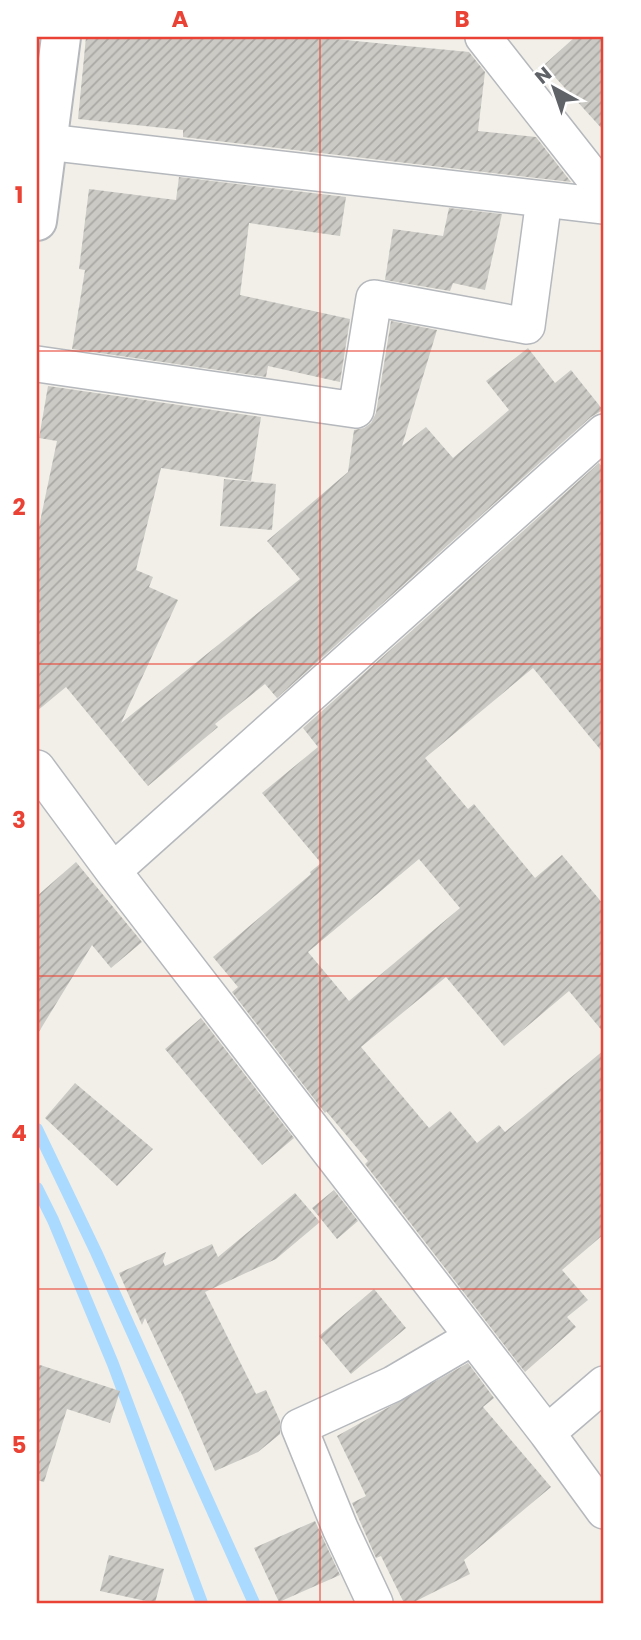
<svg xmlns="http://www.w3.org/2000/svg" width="641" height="1640" font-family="Poppins,sans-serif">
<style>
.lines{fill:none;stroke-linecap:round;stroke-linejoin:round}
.stream{stroke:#aadaff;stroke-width:12}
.building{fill:url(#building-hatch);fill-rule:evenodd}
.minor-casing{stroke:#b5b8bc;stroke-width:38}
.tertiary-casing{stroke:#b5b8bc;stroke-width:42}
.minor{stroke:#fff;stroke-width:35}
.tertiary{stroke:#fff;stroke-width:38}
.grid{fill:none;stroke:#ea4335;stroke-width:2;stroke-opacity:0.55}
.neatline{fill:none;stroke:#ea4335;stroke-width:2.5}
.grid-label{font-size:23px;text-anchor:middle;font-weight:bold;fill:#ea4335}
</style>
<defs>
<pattern id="building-hatch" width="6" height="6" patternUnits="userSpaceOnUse" patternTransform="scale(1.75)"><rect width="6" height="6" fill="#cccac5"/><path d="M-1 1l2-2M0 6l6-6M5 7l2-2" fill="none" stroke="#a9a8a4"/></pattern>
</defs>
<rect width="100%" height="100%" fill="#f1efe8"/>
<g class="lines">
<path class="stream" d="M37 1129 96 1252 254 1603
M37 1188 53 1220 113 1364 202 1603"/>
</g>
<path class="building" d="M86 37H314L469 52 485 72 478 131 536 137 571 182 183 137V130L78 119Z
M575 37H604V131L544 65Z
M179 177 346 197 340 236 249 223 240 295 350 319 340 382 268 366 266 377 72 349 85 270 79 269 89 189 176 200Z
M449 208 502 214 485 290 453 283 450 291 385 280 393 229 443 236Z
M391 321 437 330 402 446 426 427 453 458 509 410 486 381 528 348 555 383 571 370 603 410 591 417 277 698 265 684 215 724 218 727 148 786 66 687 37 711V536L57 441 39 438 48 386 261 417 251 481 161 468 136 570 153 577 149 587 178 600 121 723 300 579 267 541 348 472 354 430 364 428 371 423 376 413Z
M599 463 604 469V754L533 668 425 758 468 809 474 804 535 878 562 855 604 905V1033L569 991 504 1046 446 977 361 1047 429 1128 450 1111 477 1143 499 1125 505 1132 604 1050V1234L562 1270 588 1300 567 1317 576 1327 525 1372 365 1164 368 1161 326 1111 325 1113 232 992 238 987 213 957 311 874 310 872 321 863 262 793 318 747 303 728ZM419 859 460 908 349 1001 308 952Z
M224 479 276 484 272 530 220 526Z
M76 862 142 942 111 968 92 945 37 1035V896Z
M201 1018 294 1138 262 1165 165 1049Z
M75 1083 153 1149 117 1186 45 1118Z
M334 1190 358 1221 337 1239 312 1208Z
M295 1193 320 1222 276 1259 205 1292 256 1394 266 1390 280 1421V1434L258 1452 215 1471 180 1390V1392L145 1318 142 1325 119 1273 166 1252 163 1261 165 1266 212 1244 218 1257Z
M374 1289 406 1328 351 1374 319 1336Z
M468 1363 494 1398 483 1407 551 1487 464 1560 470 1574 412 1603H404L381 1556 376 1558 352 1503 366 1496 337 1436Z
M37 1364 120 1391 110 1423 67 1409 44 1482 37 1480Z
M315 1521 340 1575 279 1602 254 1548Z
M109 1555 164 1569 155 1603 100 1591Z"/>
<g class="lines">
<g class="minor-casing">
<path id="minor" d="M483 37 604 191
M47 142 604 206
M37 364 356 410 374 298 527 326 544 199
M37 768 113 871 547 1433 604 1511
M113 871 604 432
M547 1433 604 1384
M375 1603 340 1528 299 1427 393 1384 473 1337"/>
</g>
<g class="tertiary-casing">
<path id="tertiary" d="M37 221 61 37"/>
</g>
<use href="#minor" class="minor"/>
<use href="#tertiary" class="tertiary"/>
</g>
<path class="grid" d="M320 37V1603M37 351H604M37 664H604M37 976H604M37 1289H604"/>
<rect width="641" height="1640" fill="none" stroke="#ffffff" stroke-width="77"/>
<g transform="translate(554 88) rotate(320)" stroke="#ffffff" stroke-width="5" paint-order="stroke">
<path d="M0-5L12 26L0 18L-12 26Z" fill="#5f6368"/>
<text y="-10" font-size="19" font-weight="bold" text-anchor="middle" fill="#5f6368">N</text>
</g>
<rect x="38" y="38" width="564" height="1564" class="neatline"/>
<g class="grid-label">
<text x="180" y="27">A</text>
<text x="462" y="27">B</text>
<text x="19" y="203">1</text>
<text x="19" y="515">2</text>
<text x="19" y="828">3</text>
<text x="19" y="1141">4</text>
<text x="19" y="1453">5</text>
</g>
</svg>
